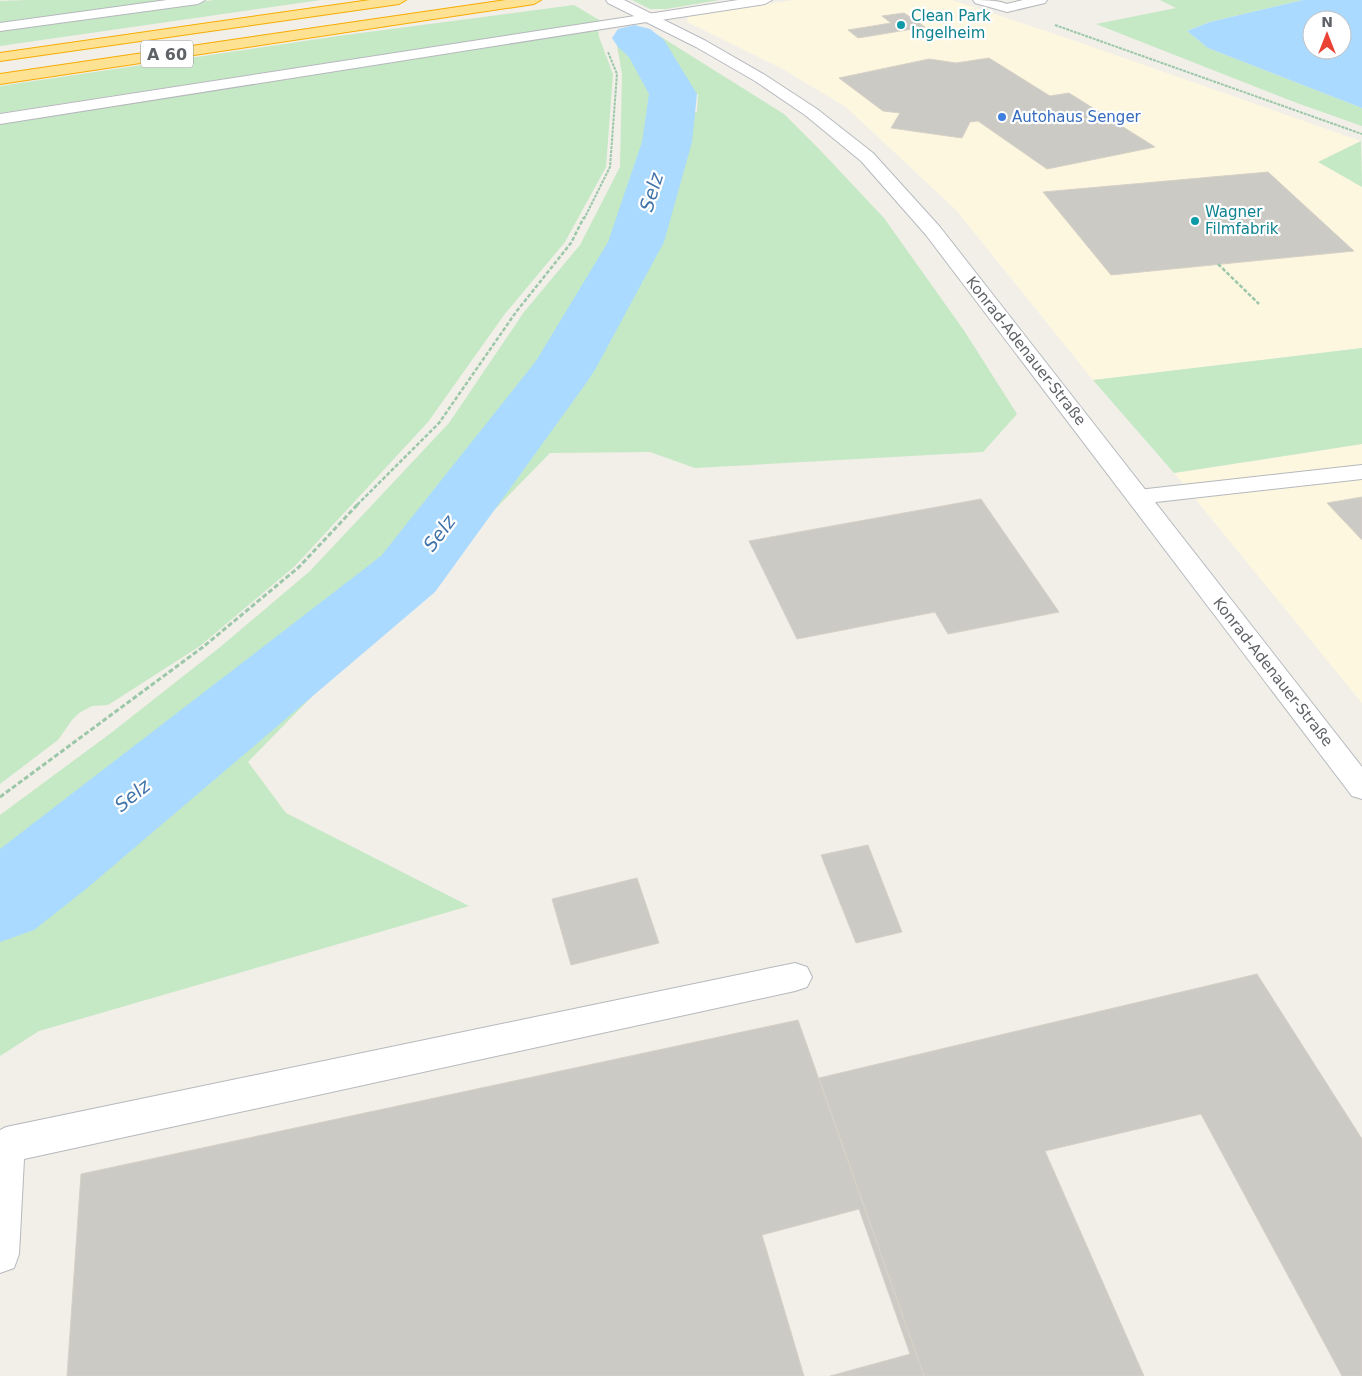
<svg xmlns="http://www.w3.org/2000/svg" width="1362" height="1376" font-family="'DejaVu Sans',sans-serif">
<style>
.commercial{fill:#fef7e0}
.green{fill:#c5e8c5;fill-rule:evenodd}
.water{fill:#aadaff;fill-rule:evenodd}
.lines{fill:none;stroke-linecap:round;stroke-linejoin:round}
.river{fill:#aadaff;fill-rule:evenodd}
.building{fill:#cccac5;stroke:#d6d1c6}
.lane-casing{stroke:#b5b8bc;stroke-width:2}
.street-casing{stroke:#b5b8bc;stroke-width:2}
.secondary-casing{stroke:#b6babf;stroke-width:2}
.highway-casing{stroke:#f9ab00;stroke-width:2}
.path-far2{stroke:#9cc7a9;stroke-width:2;stroke-dasharray:3 1;stroke-linecap:butt}
.path-far1{stroke:#9cc7a9;stroke-width:2.5;stroke-dasharray:4 2;stroke-linecap:butt}
.path{stroke:#9cc7a9;stroke-width:3;stroke-dasharray:5 2.5;stroke-linecap:butt}
.lane{fill:#fff;fill-rule:evenodd}
.street{fill:#fff;fill-rule:evenodd}
.secondary{fill:#fff;fill-rule:evenodd}
.highway{fill:#fde293;fill-rule:evenodd}
.culture-dot{fill:#0f9aa8;stroke:#fff;stroke-width:2}
.shop-dot{fill:#3f7fe0;stroke:#fff;stroke-width:2}
.labels{text-anchor:middle;stroke-width:4.5;stroke-linejoin:round;paint-order:stroke}
.far-culture-label{font-size:15px;fill:#0d838f;stroke:#fff;text-anchor:start}
.far-shop-label{font-size:15px;fill:#366cbe;stroke:#fff;text-anchor:start}
.far-street-label{font-size:15px;fill:#5f6368;stroke:#fff}
.shield{fill:#fff;stroke:#8f9295;stroke-width:1}
.shield-label{font-size:16px;font-weight:bold;fill:#5f6368}
.water-label{font-size:19px;font-style:italic;fill:#4174aa;stroke:#fff}
</style>
<rect width="100%" height="100%" fill="#f1efe8"/>
<path class="commercial" d="M794 0H952L1058 35 1361 141 1319 162 1362 187V348L1093 380 956 210 846 107 781 68 687 22 688 16Z
M1362 444V703L1174 473Z"/>
<path class="green" d="M27 0H181L0 25V1Z
M214 0H321L0 46V29Z
M632 0H720L666 9H650Z
M1160 0H1303L1210 22 1187 31 1208 48 1362 108V126L1297 103 1096 24 1176 8Z
M574 5 601 21 0 113V86L338 36Z
M598 29 599 37 613 74 606 167 565 242 504 315 428 422 295 566 200 646 108 705 92 706 79 713 72 720 58 740 0 784V119Z
M658 35 784 114 820 150 884 218 965 332 1017 414 983 452 695 468 650 452 550 453 248 762 286 813 469 906 39 1031 0 1056V815L111 733 219 648 310 571 449 423 524 312 580 245 620 167 622 74 617 45 626 38ZM661 92 698 94 697 112H663Z
M1361 141 1362 187 1318 162Z
M1362 348V444L1174 473 1093 380Z"/>
<path class="water" d="M1303 0H1362V108L1208 48 1187 31 1210 22ZM1312 20H1342V50H1312Z"/>
<g class="lines">
<path class="river" d="M634 25 650 29 664 40 697 94 692 142 664 242 596 368 587 382 435 592 86 889 34 930 0 942V849L381 556 536 361 608 242 642 142 649 94 629 57 618 47 612 38 618 29Z"/>
</g>
<path class="building" d="M904 13 925 27 858 38 848 30 891 23 882 16Z
M989 58 1050 96 1069 93 1155 147 1047 169 978 121 970 122 962 138 891 128 900 113 883 111 839 78 929 59 956 63Z
M1268 172 1354 251 1111 275 1043 192Z
M1362 497V540L1327 503Z
M981 499 1059 612 948 634 935 612 797 639 749 541Z
M868 845 902 932 856 943 821 855Z
M637 878 659 943 571 965 552 899Z
M1257 974 1362 1139V1376H1342L1201 1114 1045 1151 1144 1376H924L819 1078Z
M798 1020 924 1376H830L910 1354 859 1209 762 1235 804 1376H67L81 1174Z"/>
<g class="lines">
<g class="lane-casing">
<path id="lane" d="M167 0H205L198 4 0 31V23Z
M1023 0H1047L1045 3 1007 12 1000 8 1002 5Z
M648 14 653 15 655 18 653 21 0 124V114Z
M1362 465V479L1138 504 1130 502 1126 497 1130 492 1138 490Z
M795 963 807 967 812 977 807 987 795 991 24 1159 19 1254 14 1268 0 1273V1130L6 1127Z"/>
</g>
<g class="street-casing">
<path id="street" d="M738 0H772L765 4 648 22 643 21 641 18 643 15 648 14Z
M973 0C986 0 1005 0 1014 8L1007 12 975 3Z"/>
</g>
<g class="secondary-casing">
<path id="secondary" d="M606 0H624L706 41 765 75 817 109 873 153 940 227 1362 767V799L1352 796 926 235 861 161 805 115 755 81 696 47 608 3Z"/>
</g>
<g class="highway-casing">
<path id="highway" d="M370 0H406L399 4 0 61V53Z
M506 0H541L534 4 0 84V74Z"/>
</g>
<path class="path-far2" d="M1055 25 1362 134
M584 219 610 167 617 74 608 52"/>
<path class="path-far1" d="M1218 264 1259 304
M357 505 439 423 516 312 571 243 584 217"/>
<path class="path" d="M0 797 203 647 299 567 358 504"/>
<use href="#lane" class="lane"/>
<use href="#street" class="street"/>
<use href="#secondary" class="secondary"/>
<use href="#highway" class="highway"/>
</g>
<g class="culture-dot">
<circle cx="901" cy="25" r="5"/>
<circle cx="1195" cy="221" r="5"/>
</g>
<circle class="shop-dot" cx="1002" cy="117" r="5"/>
<g class="labels">
<g class="far-culture-label">
<text x="911" y="21">Clean Park<tspan x="911" dy="17">Ingelheim</tspan></text>
<text x="1205" y="217">Wagner<tspan x="1205" dy="17">Filmfabrik</tspan></text>
</g>
<g class="far-shop-label">
<text x="1012" y="122">Autohaus Senger</text>
</g>
<g class="far-street-label">
<text transform="translate(1026 351) rotate(52)" y="5">Konrad-Adenauer-Straße</text>
<text transform="translate(1273 672) rotate(52)" y="5">Konrad-Adenauer-Straße</text>
</g>
<rect class="shield" x="141" y="40.5" width="52" height="27" rx="4"/>
<g class="shield-label">
<text x="167" y="60">A 60</text>
</g>
<g class="water-label">
<text transform="translate(651 192) rotate(-73)" y="7">Selz</text>
<text transform="translate(439 533) rotate(-53)" y="7">Selz</text>
<text transform="translate(132 795) rotate(-39)" y="7">Selz</text>
</g>
</g>
<g transform="translate(1327 35)"><circle r="24" fill="#ffffff" stroke="#bfc1c3"/>
<path d="M0-4L9 19L0 12L-9 19Z" fill="#ea4335"/>
<text y="-8" font-size="14" font-weight="bold" text-anchor="middle" fill="#5f6368">N</text>
</g>
</svg>
